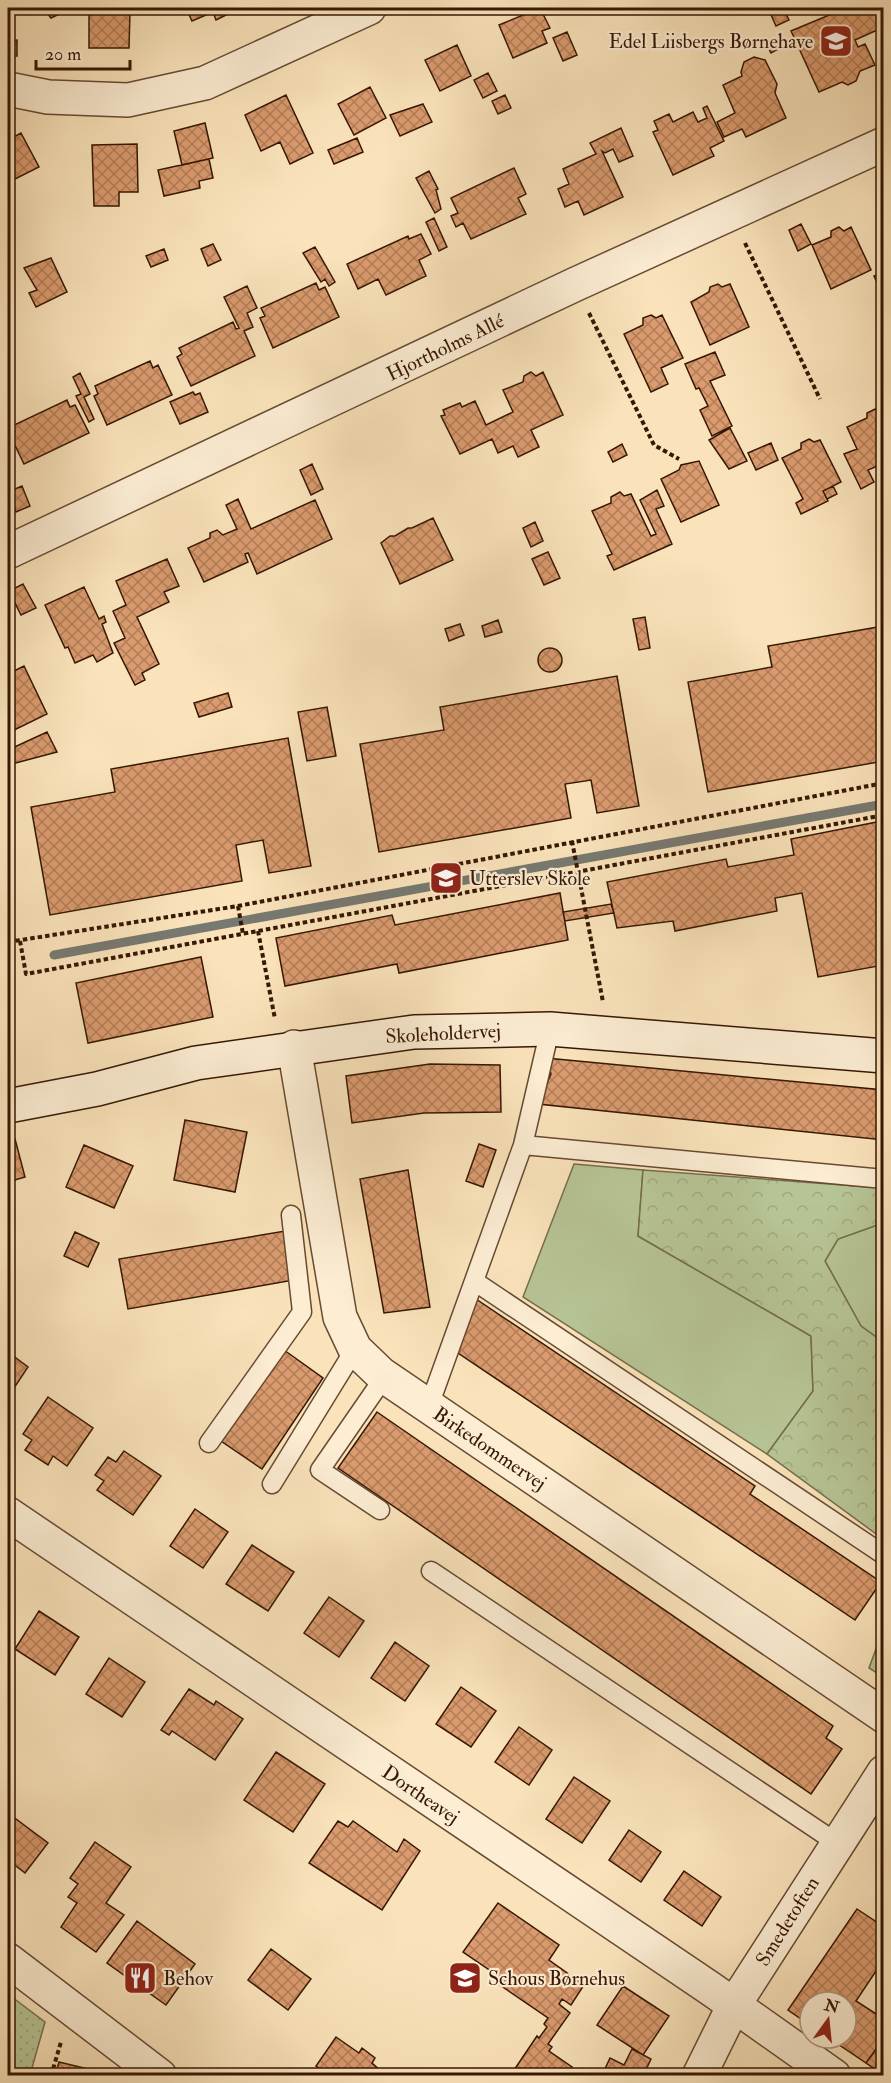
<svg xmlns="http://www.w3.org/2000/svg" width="891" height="2083" font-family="'IM FELL Double Pica',serif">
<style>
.grass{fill:#b7c596;stroke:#766e4d;stroke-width:1.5}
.forest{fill:url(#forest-crowns);stroke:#766e4d;stroke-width:1.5}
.park{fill:url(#park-dots);stroke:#766e4d;stroke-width:1.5}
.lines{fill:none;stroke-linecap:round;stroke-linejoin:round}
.stream{stroke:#777971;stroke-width:9}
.building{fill:url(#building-cross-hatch);stroke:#361704;stroke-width:1.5}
.lane-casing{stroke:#674a32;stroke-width:21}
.street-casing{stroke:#674a32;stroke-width:36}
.secondary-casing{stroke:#361704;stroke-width:36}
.path{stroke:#361704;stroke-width:4;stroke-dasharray:4.5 3;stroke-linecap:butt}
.lane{stroke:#fcedd3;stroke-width:18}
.street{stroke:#fcedd3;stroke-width:33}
.secondary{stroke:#fcedd3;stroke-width:33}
.labels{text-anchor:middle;stroke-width:4.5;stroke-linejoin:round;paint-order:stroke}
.poi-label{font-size:20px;fill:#361704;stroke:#fcedd3;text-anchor:start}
.street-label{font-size:20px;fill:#361704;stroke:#fcedd3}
</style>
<defs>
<pattern id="forest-crowns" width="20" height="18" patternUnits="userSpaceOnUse" patternTransform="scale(1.5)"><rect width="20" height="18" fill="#b7c596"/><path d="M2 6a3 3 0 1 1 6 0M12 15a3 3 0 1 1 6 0" fill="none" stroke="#9ea880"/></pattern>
<pattern id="park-dots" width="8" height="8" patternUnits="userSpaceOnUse" patternTransform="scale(1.5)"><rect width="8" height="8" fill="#b7c596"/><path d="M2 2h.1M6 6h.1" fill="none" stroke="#9ea880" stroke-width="1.8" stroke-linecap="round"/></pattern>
<pattern id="building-cross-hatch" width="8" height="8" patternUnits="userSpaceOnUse" patternTransform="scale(1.5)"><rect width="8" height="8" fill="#da9b6e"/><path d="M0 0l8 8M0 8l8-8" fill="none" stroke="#b27d58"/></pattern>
</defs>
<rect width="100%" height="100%" fill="#fae3bb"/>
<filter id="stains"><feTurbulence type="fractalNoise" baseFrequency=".00333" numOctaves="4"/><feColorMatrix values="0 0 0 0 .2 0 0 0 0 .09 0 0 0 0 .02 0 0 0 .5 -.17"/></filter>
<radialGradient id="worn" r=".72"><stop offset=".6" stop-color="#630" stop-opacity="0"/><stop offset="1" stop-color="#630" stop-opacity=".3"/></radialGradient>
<path class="grass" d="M574 1164 643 1170 638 1236 811 1336 813 1391 767 1454 523 1297Z
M883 1223V1342L861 1326 825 1261 838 1239Z"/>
<path class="forest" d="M643 1170 883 1188V1223L838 1239 825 1261 861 1326 883 1342V1539L767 1454 813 1391 811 1336 638 1236Z
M883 1630V1677L869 1668Z"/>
<path class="park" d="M8 1994 45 2022 30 2075 8 2074Z"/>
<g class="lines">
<path class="stream" d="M54 955 884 804"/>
</g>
<path class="building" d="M43 8H62L64 12 51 18Z
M186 8H226L228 14 216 20 213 12 192 21Z
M540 8 550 28 542 31 547 43 513 58 499 25Z
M768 8H783L789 20 776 26Z
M846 8H884V27L855 40 858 47 865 44 875 65 860 71 856 81 848 85 842 82 819 92 791 31Z
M89 12H130L129 48H89Z
M567 32 577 55 563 61 553 38Z
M775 39 780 48 771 53 766 44Z
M17 40V56H8V41Z
M457 45 471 76 440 91 425 60Z
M754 57 765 60 777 84 775 93 786 118 746 137 742 129 724 137 717 122 735 113 723 85 742 76 741 72 744 62Z
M488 73 497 91 483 98 474 80Z
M370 87 386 118 354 135 338 104Z
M286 95 313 153 290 164 280 142 261 151 245 115Z
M505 95 511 108 498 114 492 101Z
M423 104 432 122 400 136 390 115Z
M707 106 724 141 710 148 714 156 673 175 653 132 658 130 654 121 669 114 673 122 693 112 698 122 707 118 703 108Z
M205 123 213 158 182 165 174 131Z
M621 128 633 156 619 162 613 149 605 153 602 151 623 197 584 215 578 201 565 207 558 189 569 184 563 169 596 154 590 143Z
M21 133 39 167 9 182 8 140Z
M357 138 363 152 334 164 328 150Z
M137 144 138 192H119V206H94L92 145Z
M209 159 213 178 199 181 200 188 164 196 158 170Z
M514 168 526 194 518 198 526 214 471 239 463 223 456 227 451 216 458 213 451 198Z
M429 171 438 189 436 190 441 209 435 213 416 178Z
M434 218 447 247 439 251 426 222Z
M801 224 811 244 798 251 789 230Z
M839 227 844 231 851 227 871 270 831 289 812 245 831 237V231Z
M421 234 431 254 419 260 426 276 386 295 378 279 358 289 347 264 408 236 409 239Z
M213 244 221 260 208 266 201 249Z
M315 247 335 282 329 286 325 279 321 282 303 253Z
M164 249 168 260 151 267 146 256Z
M51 258 67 292 36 307 29 293 37 290 24 268Z
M884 271V298L874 276Z
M316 283 319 290 325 287 339 317 273 348 260 318 265 316 261 308Z
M718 284 722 287 730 284 749 327 710 345 691 302 709 292 710 287Z
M247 286 257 308 247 313 253 327 244 331 255 356 191 386 177 357 182 354 179 348 233 322 236 329 239 328 224 297Z
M651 315 656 318 662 315 683 358 661 368 668 384 651 392 624 334 643 325V318Z
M715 352 725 375 710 381 732 426 712 436 700 410 708 406 699 388 696 389 685 364Z
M150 361 153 368 158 365 172 395 107 425 94 396 98 394 95 386Z
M531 372 536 376 543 372 563 415 531 430 539 447 518 457 513 446 498 453 492 439 460 454 441 416 445 415 443 410 460 403 462 407 475 401 486 425 513 412 503 390 523 382 524 376Z
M80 373 90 394 84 397 94 419 89 422 76 396 81 394 73 377Z
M193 392 195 395 200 393 208 412 180 424 170 402Z
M67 400 70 407 75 405 89 433 24 464 10 435 15 432 12 426Z
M875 409 880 412 884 410V463L868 470 874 482 861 489 844 454 857 449 847 427 867 418V413Z
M730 428 747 461 729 469 709 440Z
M809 439 814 442 820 440 841 482 823 491 828 501 801 514 796 503 803 499 782 458 801 449V443Z
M771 443 778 460 756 470 748 453Z
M622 444 627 455 613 462 608 452Z
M699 461 719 505 681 522 661 479 679 470 681 465Z
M312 464 323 489 311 495 300 470Z
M22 486 30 506 16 512 8 492Z
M833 486 837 494 827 499 823 491Z
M657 490 664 506 656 509 672 544 614 570 607 556 612 554 592 511 611 503V497L620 492 624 496 631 494 651 536 656 534 640 500Z
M238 499 251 529 315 500 332 539 257 574 248 553 245 554 248 562 204 582 188 548 210 538V533L217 530 223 535 237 529 226 505Z
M433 518 453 560 400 584 381 543 390 536H395L408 528H412Z
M535 522 543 541 531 547 523 528Z
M548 552 560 578 544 585 532 559Z
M167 559 179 586 164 592 169 602 137 617 159 664 142 673 145 680 135 685 114 643 125 638 113 611 126 605 116 581Z
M23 584 36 608 21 615 9 591Z
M84 587 99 619 104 616 106 622 102 624 113 653 97 662 93 655 75 663 68 647 65 648 45 605Z
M645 617 650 648 639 650 633 619Z
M498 620 502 632 485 637 482 626Z
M460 624 464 635 449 641 445 629Z
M884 626V761L708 792 688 682 772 667 768 646Z
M538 660a12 12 0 1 1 24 0a12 12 0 1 1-24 0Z
M24 666 47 714 8 733V692L13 689 8 674Z
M617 676 639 806 597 813 591 780 565 784 571 818 379 852 360 744 444 730 440 707Z
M228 693 232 707 199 717 194 703Z
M327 707 336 756 307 761 298 712Z
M47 732 57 752 8 765V750Z
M288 738 311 866 269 873 263 840 236 845 242 881 50 915 31 807 115 792 111 769Z
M882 821 884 965 818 977 802 893 775 898 777 911 675 931 673 921 617 928 607 882 726 859 728 867 794 855 791 839Z
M560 893 568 940 399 973 397 964 285 986 276 938 392 915 395 925Z
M611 904 614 913 565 921 563 912Z
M201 957 213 1017 88 1043 76 983Z
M546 1058 884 1090V1140L538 1104 551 1074Z
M430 1064 500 1065 501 1112 424 1113 352 1123 346 1076Z
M185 1120 247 1132 235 1192 174 1180Z
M15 1139 25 1177 8 1182V1141Z
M479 1144 496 1150 483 1187 466 1181Z
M84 1145 133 1166 114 1208 66 1187Z
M408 1170 430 1307 384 1313 360 1179Z
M285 1231 294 1280 128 1309 119 1259Z
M75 1232 99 1243 88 1267 64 1256Z
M476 1299 755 1486 750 1494 881 1582 855 1620 452 1349Z
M284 1350 323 1378 262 1469 221 1441Z
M8 1352 28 1367 8 1397Z
M48 1397 93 1428 67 1466 53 1456 48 1465 25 1450 32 1440 23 1434Z
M377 1412 833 1726 826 1738 842 1749 811 1794 338 1468Z
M124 1451 161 1476 133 1515 97 1490 104 1481 95 1475 108 1457 116 1462Z
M195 1509 228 1532 203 1568 170 1546Z
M252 1545 294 1572 268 1611 226 1584Z
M329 1597 364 1621 339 1657 304 1633Z
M39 1611 79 1637 55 1675 15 1649Z
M395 1642 429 1666 405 1701 371 1678Z
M109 1658 145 1682 122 1717 86 1694Z
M461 1687 496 1711 471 1747 436 1724Z
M189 1689 214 1705 216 1701 243 1719 215 1760 172 1731 169 1735 161 1730Z
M519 1727 552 1750 529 1785 495 1762Z
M276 1752 325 1784 293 1832 244 1800Z
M574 1777 610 1801 582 1843 546 1819Z
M8 1813 48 1843 25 1873 8 1860Z
M338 1821 348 1827 353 1821 397 1852 404 1839 420 1851 382 1910 309 1863Z
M629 1830 661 1852 641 1882 609 1860Z
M95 1842 131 1867 106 1903 124 1915 96 1952 61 1927 77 1903 68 1897 78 1884 70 1878Z
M684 1871 721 1897 702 1926 664 1900Z
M498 1903 559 1945 549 1960 584 1985 571 2005 562 1999 559 2004 570 2013 548 2044 552 2047 549 2051 572 2067 566 2076H510L537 2036 539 2038 547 2027 544 2024 548 2018 497 1983 501 1978 463 1952Z
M857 1909 884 1927V1959L856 2001 884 2019V2038L866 2063 829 2038H846V2002H810V2025L788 2010Z
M137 1921 195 1964 166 2005 107 1963Z
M271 1949 311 1979 288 2010 248 1980Z
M623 1986 669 2016 643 2055 597 2025Z
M336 2037 359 2053 362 2048 375 2058 372 2063 382 2072 380 2076H329L316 2066Z
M884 2038V2075L866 2063Z
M632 2049 651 2059 643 2076H613L604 2071 610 2058 624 2065Z
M59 2062 105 2073 104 2076H55Z"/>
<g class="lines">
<g class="lane-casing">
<path id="lane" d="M523 1145 884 1179
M474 1281 884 1555
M429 1406 523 1145 550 1029
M209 1443 302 1312 291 1215
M272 1484 355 1349
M380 1510 320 1470 385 1376
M431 1571 837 1843"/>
</g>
<g class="street-casing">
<path id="street" d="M8 89 48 97 128 100 205 83 369 8
M8 552 576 284 884 144
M294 1047 340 1317 355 1349 381 1374 884 1716
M8 1514 711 1989 834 2076
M8 1960 160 2076
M699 2076 734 2005 884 1772"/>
</g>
<g class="secondary-casing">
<path id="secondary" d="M8 1106 97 1089 196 1063 414 1032 550 1029 884 1056"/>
</g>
<path class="path" d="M745 243 820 399
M589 313 654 445 679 459
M572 841 603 1002
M238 906 243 934
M258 931 275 1019
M20 941 26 974 884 815
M8 942 238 906 884 783
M51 2076 61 2042"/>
<use href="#lane" class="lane"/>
<use href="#street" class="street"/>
<use href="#secondary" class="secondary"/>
</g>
<defs>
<g id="school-square" transform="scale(1.725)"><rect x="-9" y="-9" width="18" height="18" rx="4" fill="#8f2418" stroke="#fcedd3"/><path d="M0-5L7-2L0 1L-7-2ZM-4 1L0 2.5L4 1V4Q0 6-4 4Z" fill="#fff"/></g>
<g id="restaurant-square" transform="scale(1.725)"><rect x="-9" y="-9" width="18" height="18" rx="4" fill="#8f2418" stroke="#fcedd3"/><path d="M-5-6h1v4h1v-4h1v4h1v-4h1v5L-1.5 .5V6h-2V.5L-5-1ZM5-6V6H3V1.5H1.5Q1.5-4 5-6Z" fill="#fff"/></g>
</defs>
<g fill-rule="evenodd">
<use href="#school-square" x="836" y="41"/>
<use href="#school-square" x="446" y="878"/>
<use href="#restaurant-square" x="140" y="1978"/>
<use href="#school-square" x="465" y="1978"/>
</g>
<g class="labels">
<g class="poi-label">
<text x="813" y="48" text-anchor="end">Edel Liisbergs Børnehave</text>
<text x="469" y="885">Utterslev Skole</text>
<text x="163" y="1985">Behov</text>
<text x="488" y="1985">Schous Børnehus</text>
</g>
<g class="street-label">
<text transform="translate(445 347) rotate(-26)" y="7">Hjortholms Allé</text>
<text transform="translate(443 1033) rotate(-3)" y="7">Skoleholdervej</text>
<text transform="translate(490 1448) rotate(34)" y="7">Birkedommervej</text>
<text transform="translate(421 1794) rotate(34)" y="7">Dortheavej</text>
<text transform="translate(787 1921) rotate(-58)" y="7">Smedetoften</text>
</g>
</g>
<rect width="891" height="2083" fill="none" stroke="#fae3bb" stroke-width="30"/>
<rect x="9" y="9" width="873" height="2065" fill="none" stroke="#361704" stroke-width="3"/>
<rect x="15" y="15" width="861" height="2053" fill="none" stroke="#361704" stroke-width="1.5"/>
<g transform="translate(828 2020) rotate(15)"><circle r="28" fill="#fcedd3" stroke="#ad9780" stroke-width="1.5"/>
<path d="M0-4.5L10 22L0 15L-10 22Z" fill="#8f2418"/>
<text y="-9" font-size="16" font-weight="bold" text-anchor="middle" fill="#361704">N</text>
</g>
<path d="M36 60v9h94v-9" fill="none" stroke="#361704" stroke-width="3"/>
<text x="45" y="60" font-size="18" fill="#361704" stroke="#fcedd3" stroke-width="4.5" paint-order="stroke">20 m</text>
<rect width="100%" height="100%" filter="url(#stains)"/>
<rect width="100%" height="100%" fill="url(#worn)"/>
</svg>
